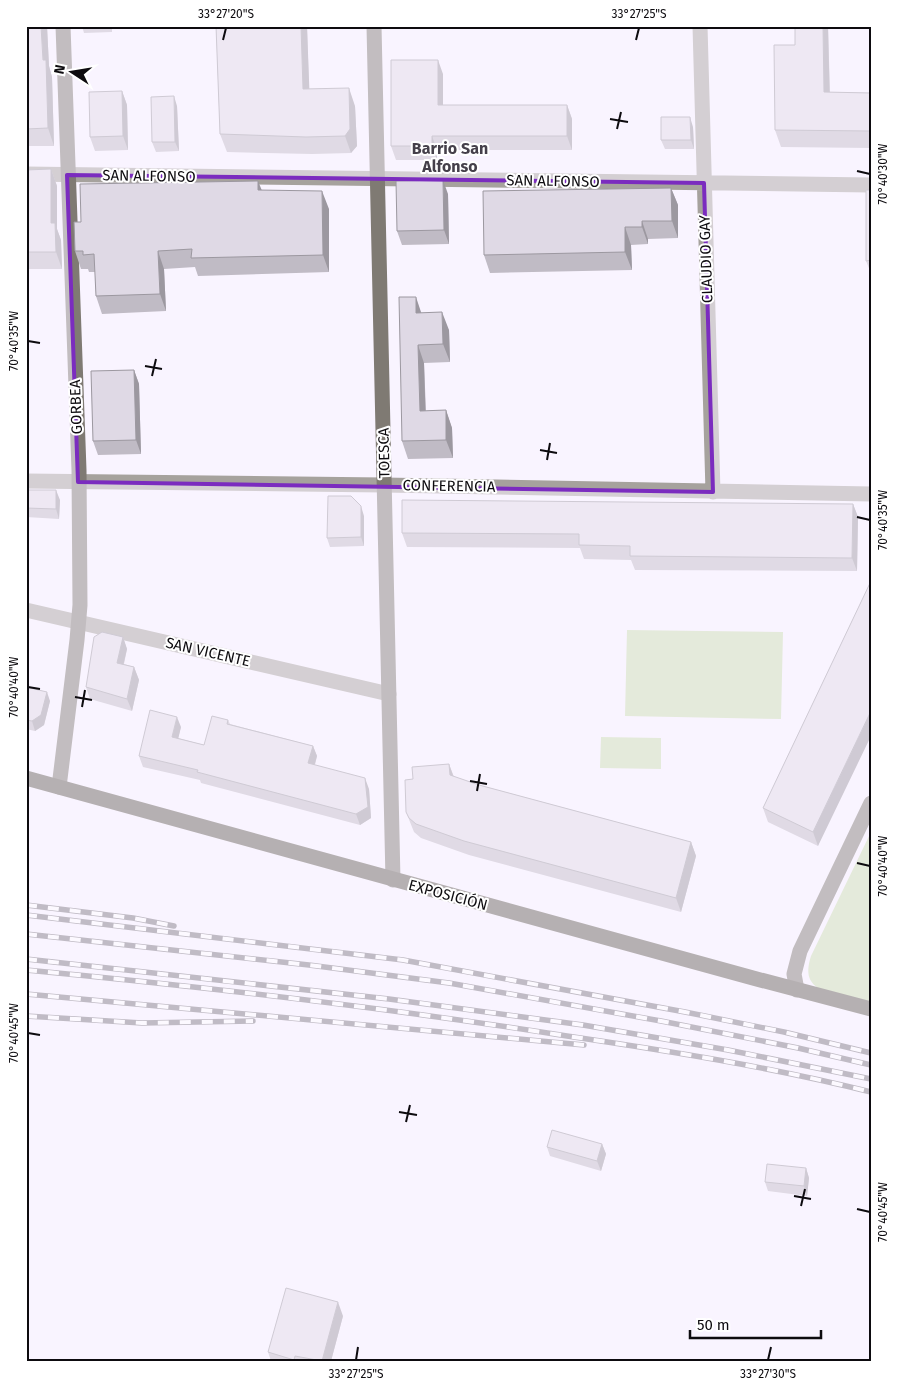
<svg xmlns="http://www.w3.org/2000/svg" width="897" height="1387" font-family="'Fira Sans',sans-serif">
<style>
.green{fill:#cadeaf}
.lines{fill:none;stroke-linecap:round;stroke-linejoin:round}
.street{stroke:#a6a29d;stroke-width:15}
.secondary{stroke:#7f7a73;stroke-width:15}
.primary{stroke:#635e55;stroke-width:15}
.rail-casing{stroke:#7a767e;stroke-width:5.5}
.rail{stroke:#fff;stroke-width:4;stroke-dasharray:11;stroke-linecap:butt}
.wall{fill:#c0bbc5}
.shaded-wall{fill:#9c98a0}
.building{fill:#dfd9e5;stroke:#9c98a0}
.marked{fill:none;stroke:#7b2cbf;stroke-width:4;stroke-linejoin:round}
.ticks{fill:none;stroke:#0d0b0f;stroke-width:2}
.labels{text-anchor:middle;stroke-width:4;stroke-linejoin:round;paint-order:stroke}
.street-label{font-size:15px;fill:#0d0b0f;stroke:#fff}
.neighbourhood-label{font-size:16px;font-weight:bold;fill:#45404a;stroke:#fff}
.neatline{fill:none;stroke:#0d0b0f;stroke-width:2}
.ticks-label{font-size:12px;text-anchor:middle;fill:#0d0b0f}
</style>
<rect width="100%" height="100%" fill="#f9f4ff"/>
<path class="green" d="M627 630 783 632 781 719 625 716Z
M601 737 661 738V769L600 768Z
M871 832V1002L818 988C806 980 807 969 811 956Z"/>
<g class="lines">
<path class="street" d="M700 26 713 492
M26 174 871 185
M26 481 384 485 871 494
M26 610 389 694"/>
<path class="secondary" d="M374 26 393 880
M59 787 77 640 80 605 79 470 63 26
M797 990 794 974 800 951 871 803"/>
<path class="primary" d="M26 778 753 978 871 1009"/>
<g class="rail-casing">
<path id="rail" d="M26 905 133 918 174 926
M26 915 403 960 685 1012 784 1032 871 1053
M26 934 309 965 449 983 661 1021 798 1048 871 1065
M26 959 389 999 583 1025 728 1050 871 1079
M26 970C207 987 388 1008 567 1036 669 1051 771 1067 871 1092
M26 994 584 1045
M26 1016 142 1023 253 1021"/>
</g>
<use href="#rail" class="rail"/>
</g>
<path class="wall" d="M26 26H47L49 66 52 77 54 146H26Z
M82 26H164L112 28V32L84 33Z
M216 26H307L309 89 355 106 357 146 351 153 312 154 227 152 220 134Z
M795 26H828L830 92 871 93V148L781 147 775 130 795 45Z
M443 74V105H567L572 119V150H437V160H396L391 146Z
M122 91 127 105 128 150 95 151 90 137Z
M177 106 179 151 156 152 152 142Z
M693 127 694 149H665L661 140Z
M51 169 57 186V229L61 240 62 269H26V170Z
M671 188 678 205V238L648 239V244L631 245 632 270 490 273 484 255Z
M261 190 329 209V272L198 276 195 267 164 269 166 311 102 314 96 296 95 272H89L88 269H81L75 251 81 222Z
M871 190V273L866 261Z
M448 194 449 244 402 245 397 231Z
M421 313 449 330 450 362 424 363 426 411 446 410 452 428 453 458 408 459 402 441Z
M134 370 139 384 141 454 98 455 93 441Z
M26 490 60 500 59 519 26 517Z
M853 504 858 517 857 571 635 570 631 560 584 559 580 548 407 547 402 533Z
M364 516V546L330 547 327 538Z
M871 581 818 846 768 822 763 808Z
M123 637 127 649 124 664 134 667 139 680 132 711 90 699 86 687Z
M26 687 50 701 44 725 35 731 26 729Z
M228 720 230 724 313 746 317 756 315 765 369 789 371 818 360 825 201 783 200 780 143 767 139 756 181 727 178 738 204 745Z
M449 764 454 777 479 785 691 842 696 856 681 912 469 855 421 838 414 832 406 812 413 779Z
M602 1144 606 1154 601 1171 550 1156 547 1147Z
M806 1168 809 1178 807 1196 768 1191 765 1182Z
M343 1316 331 1361H271L268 1352Z"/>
<path class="shaded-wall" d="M41 26H47L49 66 52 77 54 146 48 128Z
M301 26H307L310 107 303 89Z
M823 26H828L830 109 824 92Z
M438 60 443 74V119L438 105Z
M349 88 355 106 357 146 351 153 345 136Z
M122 91 127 105 128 150 123 136Z
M174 96 177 106 179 151 175 142Z
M567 105 572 119V150L567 136Z
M690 117 693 127 694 149 691 140Z
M432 136 437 150V160L432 146Z
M51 169 57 186V229L61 240 62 269 56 252 51 223Z
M443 180 448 194 449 244 444 230Z
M258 181 265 198 258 190Z
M671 188 678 205V238L672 221Z
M322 191 329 209V272L323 255Z
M642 221 648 239V244L642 227Z
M625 227 631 245 632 270 625 252Z
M158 251 164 269 166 311 160 294Z
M416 297 422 315 416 313Z
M442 312 449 330 450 362 443 344Z
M418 345 424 363 426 429 420 411Z
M134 370 139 384 141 454 136 440Z
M446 410 452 428 453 458 446 440Z
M56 490 60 500 59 519 56 509Z
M853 504 858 517 857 571 852 558Z
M361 506 364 516V546L361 537Z
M123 637 127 649 121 675 117 663Z
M134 667 139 680 132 711 127 699Z
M47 692 50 701 44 725 35 731 32 721Z
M871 711V736L818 846 813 832Z
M177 717 181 727 176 748 172 737Z
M313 746 317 756 312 774 308 763Z
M449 764 454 778 450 775Z
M365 778 369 789 371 818 360 825 356 814Z
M691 842 696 856 681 912 676 898Z
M602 1144 606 1154 601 1171 597 1161Z
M806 1168 809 1178 807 1196 804 1186Z
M338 1302 343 1316 331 1361H322Z"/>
<path class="building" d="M26 26H41L43 60H46L48 128 26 129Z
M216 26H301L303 89 349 88 350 129 345 136 306 137 220 134Z
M795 26H823L824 92 871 93V131L775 130 774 45H795Z
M391 60H438V105H567V136H432V146H391Z
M122 91 123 136 90 137 89 92Z
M174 96 175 142H152L151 97Z
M661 117H690L691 140H661Z
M51 169V223H55L56 252H26V170Z
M443 180 444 230 397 231 396 181Z
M258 181V190L322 191 323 255 191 258 192 249 158 251 160 294 96 296 94 254 83 255V251H75L74 222H81L80 184Z
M671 188 672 221H642V227H625V252L484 255 483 191Z
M866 190H871V260L866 261Z
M399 297H416V313L442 312 443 344 418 345 420 411 446 410V440L402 441Z
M134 370 136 440 93 441 91 371Z
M26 490H56V509L26 508Z
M328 496H351L361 506V537L327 538Z
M402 500 853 504 852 558 630 556V546L579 545V534L402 533Z
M871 581V711L813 832 763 808Z
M102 632 123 637 117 663 134 667 127 699 86 687 94 637Z
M26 687 47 692 41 715 32 721 26 720Z
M150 710 177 717 172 737 204 745 212 716 228 720 227 724 313 746 308 763 365 778 368 807 356 814 197 772 198 770 139 756Z
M449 764 450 775 479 785 691 842 676 898 464 841 416 824 409 818 406 812 405 780 413 779 412 767Z
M552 1130 602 1144 597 1161 547 1147Z
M767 1164 806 1168 804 1186 765 1182Z
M286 1288 338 1302 322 1361 295 1356 294 1360 268 1352Z"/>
<path d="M0 0H897V1387H0ZM67 175 704 183 713 492 78 482Z" fill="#f9f4ff" fill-opacity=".55" fill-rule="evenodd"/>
<path class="marked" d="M67 175 704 183 713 492 78 482Z"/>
<path class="ticks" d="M223 40 226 28M636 40 639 28M610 119 628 122M617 129 621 112M857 171 870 174M28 341 40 343M145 366 162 369M152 376 156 359M540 450 557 453M547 460 550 443M857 517 870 520M28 687 40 689M75 697 92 700M82 707 85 690M470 781 487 784M477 791 480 774M857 863 870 866M28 1033 40 1035M399 1112 417 1115M406 1122 410 1105M794 1196 811 1199M801 1206 805 1189M857 1209 870 1212M356 1360 358 1347M768 1360 771 1347"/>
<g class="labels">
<g class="street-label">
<text transform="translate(149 176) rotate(1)" y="5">SAN ALFONSO</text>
<text transform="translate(553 181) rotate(1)" y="5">SAN ALFONSO</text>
<text transform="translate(706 259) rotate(-92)" y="5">CLAUDIO GAY</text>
<text transform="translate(76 407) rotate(-92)" y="5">GORBEA</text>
<text transform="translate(384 453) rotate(-91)" y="5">TOESCA</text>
<text transform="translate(449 486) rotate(1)" y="5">CONFERENCIA</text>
<text transform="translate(208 652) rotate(13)" y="5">SAN VICENTE</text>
<text transform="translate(448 895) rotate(15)" y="5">EXPOSICIÓN</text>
</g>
<g class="neighbourhood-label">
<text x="450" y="154">Barrio San<tspan x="450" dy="18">Alfonso</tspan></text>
</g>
</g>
<rect width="897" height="1387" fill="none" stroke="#ffffff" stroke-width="55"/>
<g transform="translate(72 72) rotate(282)" stroke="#ffffff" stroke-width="4" paint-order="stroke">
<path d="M0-4L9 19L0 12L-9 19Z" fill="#0d0b0f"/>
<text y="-8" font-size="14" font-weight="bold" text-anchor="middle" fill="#0d0b0f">N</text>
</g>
<path d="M690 1330v8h131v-8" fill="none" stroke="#0d0b0f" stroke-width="2.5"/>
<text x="697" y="1330" font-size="15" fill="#0d0b0f" stroke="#ffffff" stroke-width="4" paint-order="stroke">50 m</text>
<rect x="28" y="28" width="842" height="1332" class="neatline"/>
<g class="ticks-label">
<text x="226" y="18">33°27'20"S</text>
<text x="639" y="18">33°27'25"S</text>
<text transform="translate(883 174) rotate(-90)" y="4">70°40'30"W</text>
<text transform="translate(14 341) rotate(-90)" y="4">70°40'35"W</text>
<text transform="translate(883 520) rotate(-90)" y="4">70°40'35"W</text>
<text transform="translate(14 687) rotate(-90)" y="4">70°40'40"W</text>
<text transform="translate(883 866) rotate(-90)" y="4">70°40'40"W</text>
<text transform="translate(14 1033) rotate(-90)" y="4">70°40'45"W</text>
<text transform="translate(883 1212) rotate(-90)" y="4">70°40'45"W</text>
<text x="356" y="1378">33°27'25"S</text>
<text x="768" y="1378">33°27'30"S</text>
</g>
</svg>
